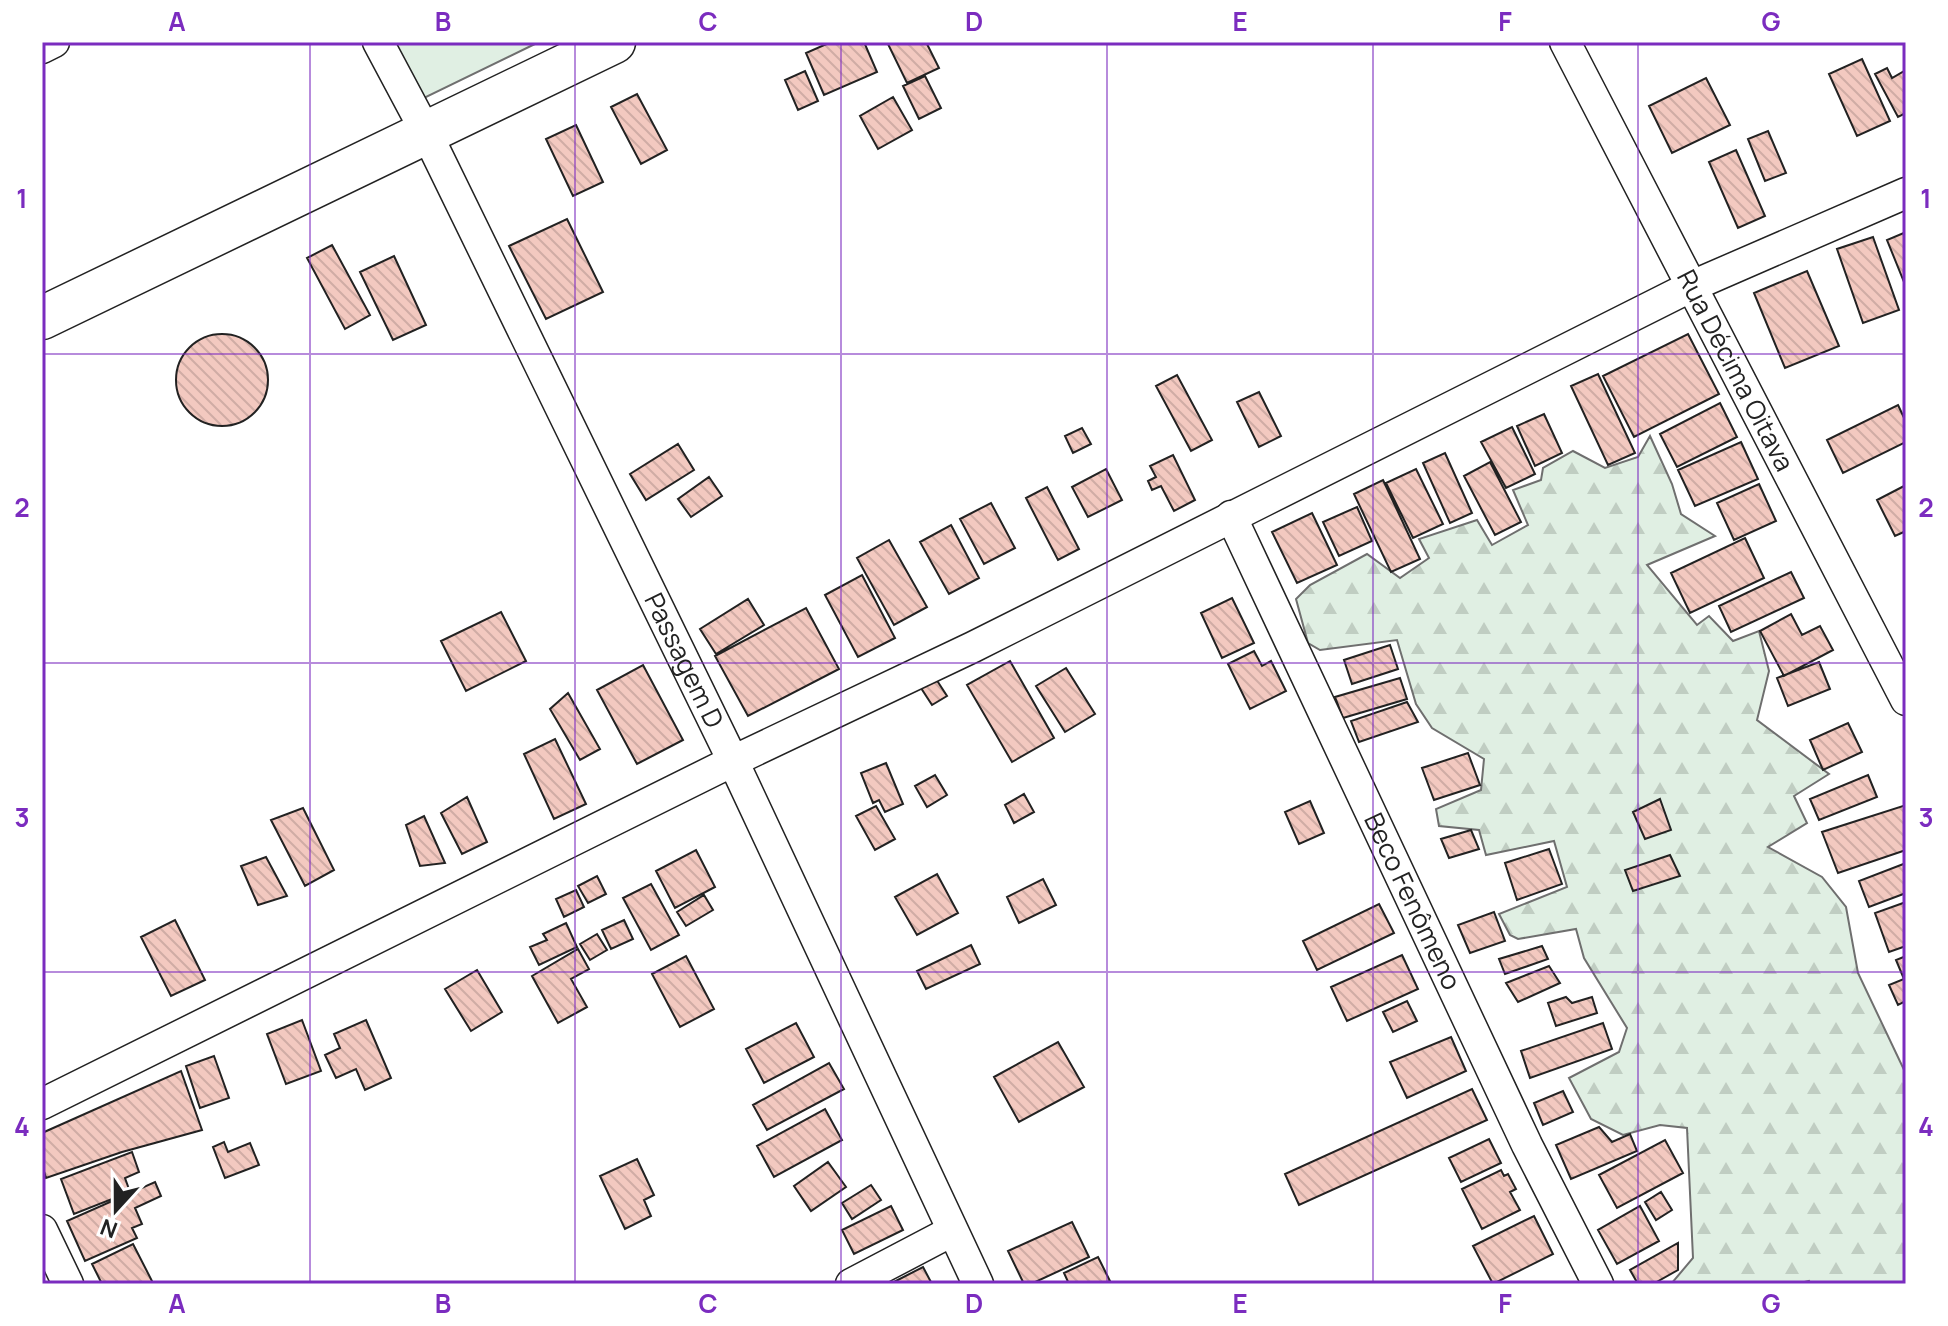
<svg xmlns="http://www.w3.org/2000/svg" width="1948" height="1326" font-family="Manrope,sans-serif">
<style>
.forest{fill:url(#forest-firs);stroke:#6f6f6f;stroke-width:2}
.park{fill:#e0efe3;stroke:#6f6f6f;stroke-width:2}
.building{fill:url(#building-back-hatch);stroke:#222;stroke-width:2}
.lines{fill:none;stroke-linecap:round;stroke-linejoin:round}
.street-casing{stroke:#222;stroke-width:33}
.secondary-casing{stroke:#222;stroke-width:45}
.street{stroke:#fff;stroke-width:30}
.secondary{stroke:#fff;stroke-width:42}
.grid{fill:none;stroke:#7b2cbf;stroke-width:2;stroke-opacity:0.55}
.labels{text-anchor:middle;stroke-width:6;stroke-linejoin:round;paint-order:stroke}
.street-label{font-size:26px;fill:#222;stroke:#fff}
.neatline{fill:none;stroke:#7b2cbf;stroke-width:3}
.grid-label{font-size:26px;text-anchor:middle;font-weight:bold;fill:#7b2cbf}
</style>
<defs>
<pattern id="forest-firs" width="22" height="20" patternUnits="userSpaceOnUse" patternTransform="scale(2)"><rect width="22" height="20" fill="#e0efe3"/><path d="M5 1l3.5 6h-7zM16 11l3.5 6h-7z" fill="#c0cdc2"/></pattern>
<pattern id="building-back-hatch" width="6" height="6" patternUnits="userSpaceOnUse" patternTransform="scale(2)"><rect width="6" height="6" fill="#f3c9c0"/><path d="M-1 5l2 2M0 0l6 6M5-1l2 2" fill="none" stroke="#d0aca5"/></pattern>
</defs>
<rect width="100%" height="100%" fill="#fff"/>
<path class="forest" d="M1650 436 1672 484 1681 514 1715 536 1647 565 1697 625 1709 616 1733 641 1759 631 1769 671 1757 720 1829 774 1794 796 1807 823 1768 847 1822 877 1846 907 1858 973 1906 1074V1284H1811L1809 1281 1796 1284H1671L1693 1258 1687 1128 1660 1125 1623 1135 1591 1119 1569 1078 1619 1052 1627 1028 1584 958 1576 929 1518 939 1510 935 1499 914 1567 887 1554 841 1486 855 1479 830 1439 826 1436 809 1481 790 1484 759 1432 728 1416 704 1397 640 1320 650 1308 643 1296 599 1310 585 1367 554 1400 578 1429 558 1419 539 1477 520 1492 545 1528 525 1513 490 1541 480 1543 468 1573 451 1605 468 1638 457Z"/>
<path class="park" d="M393 42H539L422 99Z"/>
<path class="building" d="M831 42H864L877 72 824 95 806 53Z
M887 42H926L939 68 907 83Z
M1862 59 1890 121 1857 136 1829 74Z
M1887 68 1892 78 1906 70V113L1898 117 1875 74Z
M805 71 818 101 798 110 785 80Z
M925 76 941 108 919 119 903 86Z
M1706 78 1730 125 1672 153 1649 106Z
M637 94 667 150 641 164 611 107Z
M893 97 912 130 878 149 860 116Z
M576 125 603 182 573 196 546 139Z
M1768 131 1786 173 1765 181 1748 139Z
M1736 150 1765 216 1738 228 1709 162Z
M567 219 603 292 546 319 509 246Z
M1906 232V287L1887 240Z
M1873 237 1899 310 1863 323 1837 249Z
M332 245 370 315 345 329 307 258Z
M394 256 426 325 393 340 360 272Z
M1807 271 1839 346 1785 368 1754 293Z
M176 380a46 46 0 1 1 92 0a46 46 0 1 1-92 0Z
M1688 334 1719 394 1634 437 1603 376Z
M1598 374 1635 453 1608 465 1571 386Z
M1177 375 1212 440 1191 451 1156 386Z
M1259 392 1281 436 1259 447 1237 402Z
M1720 403 1737 437 1677 467 1660 434Z
M1898 405 1906 422V442L1843 473 1827 440Z
M1544 414 1562 453 1535 466 1517 426Z
M1512 427 1535 474 1506 488 1481 442Z
M1082 428 1091 444 1073 453 1065 436Z
M1741 442 1758 479 1695 506 1678 470Z
M678 444 694 470 646 500 630 474Z
M1445 453 1472 513 1450 523 1423 463Z
M1173 455 1195 500 1174 511 1161 486 1152 490 1148 481 1156 477 1150 466Z
M1490 462 1521 522 1495 535 1464 476Z
M1106 469 1122 500 1088 517 1072 487Z
M1416 469 1443 524 1413 538 1386 483Z
M709 477 722 496 691 517 678 499Z
M1383 480 1420 559 1391 572 1354 494Z
M1759 484 1776 521 1734 540 1717 503Z
M1906 485V531L1895 536 1877 500Z
M1047 487 1079 549 1058 560 1026 498Z
M991 503 1015 548 984 564 960 519Z
M1357 507 1372 541 1339 556 1323 522Z
M1312 513 1337 565 1297 583 1272 532Z
M951 525 979 578 949 594 920 542Z
M1745 538 1764 578 1690 613 1671 573Z
M889 540 927 607 894 625 857 558Z
M1791 572 1804 598 1731 632 1719 606Z
M862 575 895 638 858 657 825 595Z
M1232 598 1254 643 1222 658 1201 613Z
M748 599 764 625 716 654 700 629Z
M806 608 839 669 748 716 715 656Z
M501 612 526 661 466 691 441 641Z
M1791 614 1802 635 1820 626 1833 650 1784 676 1760 631Z
M1390 645 1398 669 1352 684 1344 660Z
M1254 651 1262 666 1271 661 1286 691 1250 709 1228 664Z
M1010 661 1054 738 1012 762 967 685Z
M1819 662 1830 689 1788 706 1777 678Z
M643 665 683 740 637 764 597 690Z
M1066 668 1095 714 1065 732 1036 686Z
M1400 678 1407 699 1343 718 1335 697Z
M936 679 947 696 932 705 921 688Z
M568 693 600 749 580 760 550 709Z
M1407 702 1418 722 1359 742 1351 721Z
M1848 723 1862 752 1823 770 1810 740Z
M555 739 586 804 554 819 524 754Z
M1468 753 1480 785 1434 800 1422 768Z
M886 763 903 804 885 812 879 800 873 803 861 773Z
M935 775 947 795 927 807 915 786Z
M1868 775 1877 797 1819 820 1810 799Z
M1024 794 1034 812 1014 823 1005 805Z
M467 797 487 842 462 854 441 813Z
M1660 799 1671 830 1645 839 1633 812Z
M1310 801 1324 833 1299 844 1285 812Z
M1906 805V850L1838 873 1822 832Z
M876 806 895 839 875 850 856 816Z
M303 808 334 870 305 886 271 820Z
M424 816 445 863 420 866 406 825Z
M1471 830 1479 849 1449 858 1441 839Z
M1549 849 1562 884 1517 900 1505 863Z
M696 850 715 887 675 908 656 871Z
M1670 855 1680 876 1633 891 1625 870Z
M266 857 287 896 258 905 241 866Z
M1906 863V893L1869 907 1859 881Z
M937 874 958 913 917 935 895 897Z
M597 876 606 894 588 903 578 886Z
M1043 879 1056 905 1019 923 1007 897Z
M651 884 679 935 651 950 623 898Z
M576 890 584 907 564 917 556 899Z
M704 895 713 910 686 926 677 912Z
M1906 902V946L1889 952 1875 913Z
M1379 904 1394 933 1317 970 1303 941Z
M1494 912 1505 941 1470 953 1458 925Z
M175 920 205 980 171 996 141 937Z
M624 920 633 939 611 949 602 930Z
M566 923 577 947 539 965 530 947 547 940 543 934Z
M597 934 607 950 590 960 580 944Z
M971 945 980 964 926 989 917 971Z
M1542 946 1548 959 1505 974 1499 959Z
M578 949 589 969 571 979 587 1007 558 1023 532 976Z
M1402 955 1418 989 1347 1021 1331 987Z
M686 956 714 1009 680 1027 652 974Z
M1906 956V1001L1898 1005 1889 985 1904 979 1896 960Z
M1549 966 1560 983 1518 1002 1506 983Z
M477 970 502 1012 471 1031 445 989Z
M1566 997 1572 1003 1592 997 1597 1013 1556 1026 1548 1003Z
M1407 1001 1417 1021 1393 1032 1383 1012Z
M302 1020 321 1071 286 1084 267 1034Z
M366 1020 391 1078 365 1090 356 1069 336 1078 325 1055 340 1048 334 1034Z
M796 1023 814 1057 764 1083 746 1049Z
M1603 1023 1612 1049 1530 1078 1521 1051Z
M1451 1037 1466 1071 1407 1098 1390 1062Z
M1058 1042 1084 1087 1019 1122 994 1077Z
M214 1056 229 1098 200 1108 186 1066Z
M829 1063 844 1089 767 1130 753 1105Z
M181 1071 202 1130 122 1152 46 1178 42 1165V1133Z
M1472 1089 1487 1120 1299 1205 1285 1174Z
M1563 1091 1573 1112 1543 1125 1534 1103Z
M825 1109 842 1140 774 1177 757 1146Z
M1599 1127 1612 1142 1630 1134 1637 1151 1571 1179 1556 1145Z
M1489 1139 1501 1163 1461 1182 1449 1158Z
M1665 1140 1683 1173 1617 1208 1599 1175Z
M224 1142 228 1152 250 1143 259 1165 225 1178 213 1147Z
M132 1152 139 1172 125 1178 130 1192 74 1214 61 1179Z
M637 1159 654 1195 644 1200 651 1216 625 1229 600 1176Z
M828 1162 846 1187 811 1211 794 1186Z
M1501 1170 1504 1176 1508 1174 1516 1189 1510 1192 1520 1210 1482 1229 1462 1189Z
M155 1182 161 1196 135 1208 142 1224 132 1228 137 1238 85 1261 67 1221Z
M871 1185 881 1200 852 1219 842 1203Z
M1661 1192 1672 1210 1656 1220 1645 1202Z
M891 1206 903 1230 854 1254 842 1230Z
M1640 1206 1659 1241 1617 1264 1598 1230Z
M1534 1216 1553 1254 1493 1284 1473 1246Z
M1072 1222 1089 1257 1031 1284H1024L1008 1251Z
M1678 1243V1270L1653 1284H1638L1630 1270Z
M133 1244 152 1281 147 1284H102L92 1264Z
M1098 1257 1110 1281 1104 1284H1069L1064 1273Z
M923 1267 932 1284H890Z"/>
<g class="lines">
<g class="street-casing">
<g id="street">
<path id="s1" d="M378 42 427 134 733 761 978 1284"/>
<path id="s2" d="M1565 42 1906 700"/>
<path d="M42 48 54 42"/>
<path id="s3" d="M1231 516 1527 1145 1598 1284"/>
<path d="M42 1104 733 761 973 647 1692 286 1906 193"/>
<path d="M42 1230 68 1284"/>
<path d="M851 1284 952 1231"/>
</g>
</g>
<g class="secondary-casing">
<path id="secondary" d="M42 318 614 42"/>
</g>
<use href="#street" class="street"/>
<use href="#secondary" class="secondary"/>
</g>
<path class="grid" d="M310 42V1284M575 42V1284M841 42V1284M1107 42V1284M1373 42V1284M1638 42V1284M42 354H1906M42 663H1906M42 972H1906"/>
<g class="labels">
<g class="street-label">
<text dy="9" stroke="none"><textPath href="#s2" startOffset="370">Rua Décima Oitava</textPath></text>
<text dy="9" stroke="none"><textPath href="#s1" startOffset="690">Passagem D</textPath></text>
<text dy="9" stroke="none"><textPath href="#s3" startOffset="426">Beco Fenômeno</textPath></text>
</g>
</g>
<rect width="1948" height="1326" fill="none" stroke="#ffffff" stroke-width="88"/>
<g transform="translate(116 1210) rotate(201)" stroke="#ffffff" stroke-width="6" paint-order="stroke">
<path d="M0-6L14 30L0 20L-14 30Z" fill="#222222"/>
<text y="-12" font-size="22" font-weight="bold" text-anchor="middle" fill="#222222">N</text>
</g>
<rect x="44" y="44" width="1860" height="1238" class="neatline"/>
<g class="grid-label">
<text x="177" y="31">A</text>
<text x="443" y="31">B</text>
<text x="708" y="31">C</text>
<text x="974" y="31">D</text>
<text x="1240" y="31">E</text>
<text x="1505" y="31">F</text>
<text x="1771" y="31">G</text>
<text x="22" y="208">1</text>
<text x="1926" y="208">1</text>
<text x="22" y="517">2</text>
<text x="1926" y="517">2</text>
<text x="22" y="827">3</text>
<text x="1926" y="827">3</text>
<text x="22" y="1136">4</text>
<text x="1926" y="1136">4</text>
<text x="177" y="1313">A</text>
<text x="443" y="1313">B</text>
<text x="708" y="1313">C</text>
<text x="974" y="1313">D</text>
<text x="1240" y="1313">E</text>
<text x="1505" y="1313">F</text>
<text x="1771" y="1313">G</text>
</g>
</svg>
